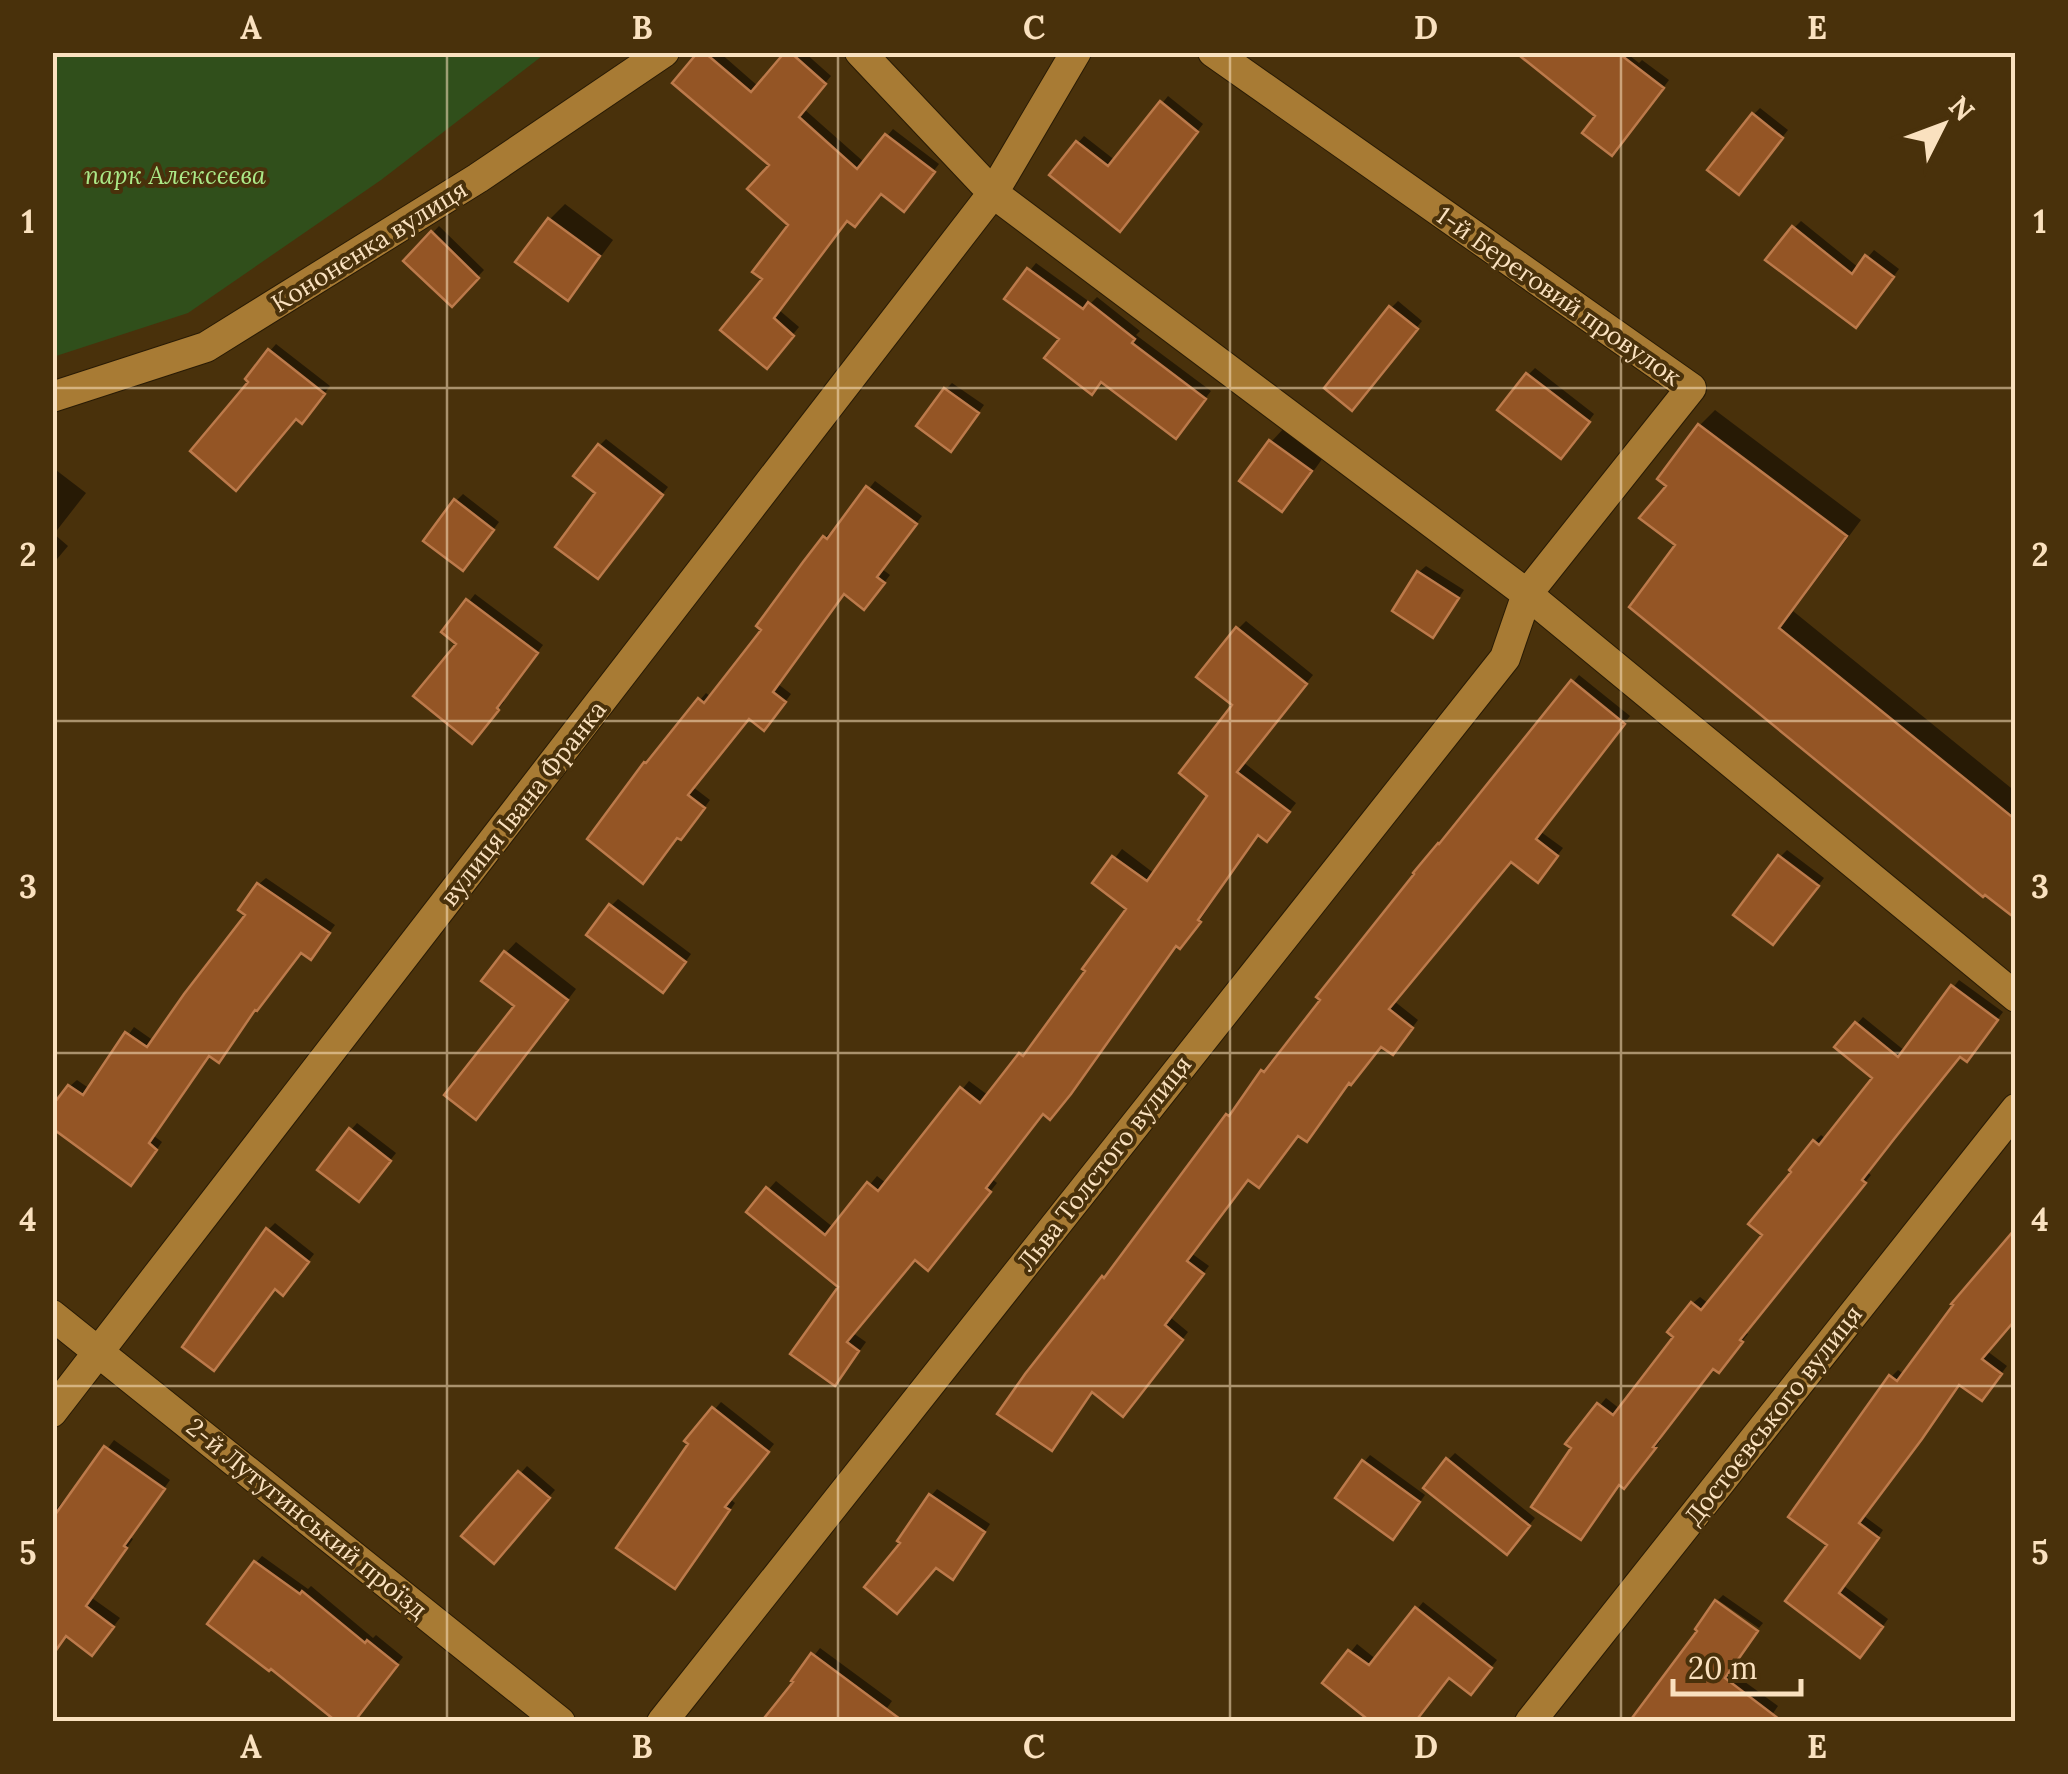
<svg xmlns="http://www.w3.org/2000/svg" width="2068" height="1774" font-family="Lora,serif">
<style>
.green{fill:#304f1b}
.shadow{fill:#0007}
.building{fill:#945525;stroke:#bc7a4b;stroke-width:2.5}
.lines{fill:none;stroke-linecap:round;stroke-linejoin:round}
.minor-casing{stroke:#291b05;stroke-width:32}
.minor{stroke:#a87b34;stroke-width:30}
.grid{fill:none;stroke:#fae1bf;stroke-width:2.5;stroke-opacity:0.55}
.labels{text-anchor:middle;stroke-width:8;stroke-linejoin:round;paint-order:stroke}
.park-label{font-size:25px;font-style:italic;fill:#abe988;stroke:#49310b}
.street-label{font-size:25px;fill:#fae1bf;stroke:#49310b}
.neatline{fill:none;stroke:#fae1bf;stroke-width:4}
.grid-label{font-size:32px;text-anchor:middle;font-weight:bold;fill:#fae1bf}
</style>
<rect width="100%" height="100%" fill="#49310b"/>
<path class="green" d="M52 53 53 52 546 53 381 180 188 313 53 357Z"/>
<path class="shadow" d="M701 52H719L759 87 788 52H804L831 76 804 109 865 163 893 129 939 164 910 202 881 192 848 219 779 310 799 327 773 359 766 279 791 225 772 164Z
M1551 52H1625L1639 63 1642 60 1669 80 1619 146Z
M1168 96 1203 124 1127 222 1078 143 1084 136 1116 161Z
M1760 108 1788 130 1745 184 1753 115Z
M565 204 613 240 582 282 567 297 519 261 550 219Z
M1801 221 1859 268 1874 250 1899 269 1863 317 1794 228Z
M439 226 484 270 452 304 407 260Z
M1036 263 1091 303 1097 297 1140 331 1136 335 1211 391 1182 429 1008 298Z
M1398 301 1422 321 1359 400 1391 308Z
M276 344 330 386 309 414 297 416 252 382 270 351Z
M1535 368 1594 414 1568 449 1528 375Z
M952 383 984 405 958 441 946 389Z
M1715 410 1861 520 1793 611 2016 792V916L1678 545 1669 485 1660 478 1700 425Z
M1286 426 1325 455 1297 494 1282 509 1242 481 1271 442Z
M606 439 668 487 605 569 599 493 600 445Z
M52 467 86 493 54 534 68 546 52 565Z
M875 481 922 516 882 569 890 575 871 600 845 592 778 684 791 694 771 721 749 716 693 787 710 800 688 830 646 763 706 693 711 697 765 629 805 563 825 537 832 531 835 533Z
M463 494 499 522 470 561 456 501Z
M1426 566 1464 590 1439 628 1419 572Z
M475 594 543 645 502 700 504 702 478 734 459 643 445 632Z
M1246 621 1313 675 1243 762 1296 803 1274 831 1259 833 1188 938 1177 944 1044 1111 992 1179 997 1183 936 1260 915 1258 853 1333 866 1342 843 1374 842 1287 749 1212 776 1181 834 1228 877 1176 886 1183 969 1081 989 1096 1021 1055 1029 1047 1031 1049 1130 908 1096 883 1122 849 1155 874 1211 795 1235 705 1238 629Z
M1579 675 1630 716 1541 832 1563 848 1544 873 1512 859 1394 1001 1418 1020 1399 1045 1382 1044 1299 1133 1249 1178 1191 1253 1209 1266 1170 1317 1188 1332 1130 1407 1093 1390 1027 1375 1111 1271 1228 1115Z
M1787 850 1824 878 1780 935V857Z
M266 878 335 925 311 957 302 951 210 1054 154 1136 162 1142 138 1176 70 1086 77 1080 90 1089 134 1027 154 1041 249 914 259 884Z
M618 899 691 954 670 983 611 906Z
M516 942 576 989 487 1106 476 1117 518 1006 506 953Z
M1959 980 2003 1012 1973 1052 1961 1055 1867 1172 1871 1175 1745 1332 1748 1334 1725 1363 1714 1366 1658 1439 1661 1440 1631 1479 1569 1443 1606 1398 1620 1409 1676 1336 1670 1332 1693 1303 1700 1297 1709 1304 1765 1235 1814 1142 1821 1135 1827 1140 1875 1077 1857 1024 1863 1017 1905 1051Z
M357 1123 396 1153 365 1192 351 1130Z
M275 1223 314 1254 289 1286 268 1230Z
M1987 1351 2007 1366 1988 1391 1960 1382 1864 1516 1883 1530 1844 1586 1888 1619 1867 1648 1789 1600 1830 1544 1891 1377 1898 1370 1905 1375Z
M721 1402 774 1444 730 1499 735 1503 682 1579 691 1444 688 1441Z
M114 1440 170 1480 130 1537 133 1539 92 1598 120 1618 99 1645 52 1623V1514L69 1494 72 1496Z
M1455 1453 1535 1518 1513 1545 1448 1460Z
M1370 1455 1425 1495 1400 1530 1364 1462Z
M527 1466 555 1490 500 1553 465 1536Z
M937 1489 990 1524 960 1570 903 1543 931 1496Z
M262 1556 308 1589 311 1586 373 1638 376 1635 403 1657 352 1722 256 1563Z
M1723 1595 1763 1623 1759 1628 1718 1600Z
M1423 1602 1497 1660 1477 1685 1450 1675 1414 1722H1367L1370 1717 1326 1683 1357 1644 1377 1660Z
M820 1648 892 1701 877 1722 795 1680Z
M1730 1671 1778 1706 1767 1722H1627L1638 1709 1640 1711Z"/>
<path class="building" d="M698 52H704L751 92 785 52H790L826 84 799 117 857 169 885 134 935 172 904 212 881 194 855 227 847 221 774 318 794 336 767 369 720 330 762 279 752 272 788 225 747 189 769 165 672 83Z
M1515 52H1617L1664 88 1612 156 1582 133 1595 116Z
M1160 101 1198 132 1120 232 1049 175 1076 141 1108 166Z
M1752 113 1783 138 1739 195 1707 170Z
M548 218 600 256 568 301 515 262Z
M1792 226 1852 274 1865 255 1894 277 1856 328 1765 260Z
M431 231 479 278 452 307 403 261Z
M1027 268 1083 309 1088 302 1135 339 1132 343 1206 399 1176 439 1101 382 1092 395 1044 358 1059 339 1004 299Z
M1389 306 1418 329 1352 411 1324 388Z
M268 349 325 394 302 424 296 419 236 491 190 451 248 382 245 379Z
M1526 373 1590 422 1561 459 1497 410Z
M944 388 979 413 951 452 916 426Z
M1698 424 1847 536 1779 628 2016 820V919L1985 895 1983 897 1629 607 1675 545 1639 518 1666 486 1657 479Z
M1269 440 1312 471 1282 512 1239 481Z
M598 444 663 495 598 579 555 547 595 493 573 476Z
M866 486 917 524 877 577 885 583 864 610 844 594 773 692 786 702 764 731 749 719 688 795 705 808 681 840 677 838 643 884 587 839 644 762 646 763 698 698 704 703 761 630 756 626 803 562 823 536 827 539Z
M454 499 494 530 463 571 423 541Z
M1417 571 1459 598 1433 638 1392 611Z
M466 599 538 653 497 708 499 710 472 744 413 696 456 644 441 632Z
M1236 627 1307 684 1237 772 1290 812 1267 842 1258 835 1198 920 1201 922 1180 949 1176 946 1071 1094 1050 1120 1043 1114 986 1188 991 1192 928 1271 915 1260 847 1342 859 1351 835 1386 790 1354 838 1287 746 1212 766 1187 825 1235 867 1182 878 1191 960 1087 980 1103 1019 1053 1023 1056 1085 971 1082 969 1126 909 1092 883 1112 856 1147 881 1207 796 1179 773 1232 705 1196 677Z
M1571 680 1625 724 1536 839 1558 856 1538 883 1511 862 1389 1009 1413 1028 1393 1055 1381 1047 1351 1085 1349 1083 1307 1142 1298 1136 1259 1188 1248 1180 1187 1261 1204 1274 1165 1325 1183 1340 1123 1417 1092 1392 1052 1451 997 1414 1025 1374 1102 1276 1104 1278 1226 1114 1229 1116 1261 1070 1264 1072 1320 1000 1316 997 1414 874 1413 873 1438 843 1439 844Z
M1778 855 1819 886 1773 945 1733 915Z
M257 883 330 933 311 960 301 953 257 1011 255 1010 219 1063 209 1056 149 1143 157 1150 131 1186 52 1128V1106L68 1085 83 1095 125 1032 147 1047 184 994 245 915 238 910Z
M609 904 686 962 663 993 586 935Z
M504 951 568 1000 476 1120 444 1095 514 1006 481 981Z
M1951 985 1998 1020 1967 1062 1960 1057 1894 1139 1862 1180 1866 1183 1740 1340 1743 1342 1719 1373 1713 1369 1653 1447 1656 1448 1624 1489 1619 1485 1581 1540 1531 1507 1571 1448 1565 1444 1597 1403 1613 1415 1673 1337 1667 1332 1691 1302 1701 1310 1762 1235 1748 1224 1791 1172 1789 1170 1813 1140 1819 1145 1872 1078 1834 1047 1855 1022 1898 1057Z
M349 1128 391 1161 359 1202 317 1170Z
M266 1228 309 1262 283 1296 275 1289 214 1371 182 1347Z
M2016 1228V1319L1982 1359 2002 1374 1982 1401 1959 1385 1922 1439 1859 1523 1879 1538 1839 1593 1883 1627 1860 1658 1785 1601 1827 1545 1788 1517 1889 1375 1897 1381 1953 1305 1951 1304Z
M712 1407 769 1452 725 1507 730 1510 675 1589 616 1548 688 1444 684 1441Z
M104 1446 165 1489 124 1546 127 1548 86 1606 114 1627 92 1656 66 1636 52 1656V1519Z
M1446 1458 1530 1526 1507 1555 1423 1488Z
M1362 1460 1420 1502 1393 1540 1335 1498Z
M518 1471 550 1498 494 1564 461 1536Z
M929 1494 985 1532 953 1580 936 1568 897 1614 864 1587 900 1543 897 1541Z
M254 1561 300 1594 302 1591 365 1643 367 1640 398 1665 354 1722H337L271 1669 269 1671 207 1624Z
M1715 1600 1758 1631 1725 1678 1783 1722H1629L1697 1631 1695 1629Z
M1415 1607 1492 1668 1471 1695 1449 1678 1415 1722H1371L1322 1683 1348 1650 1369 1665Z
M811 1653 904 1722H761L793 1682 791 1681Z"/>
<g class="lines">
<g class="minor-casing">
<path id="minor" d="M860 52 993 193 1527 594 2016 997
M52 397 206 347 478 178 664 52
M52 1315 560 1722
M52 1412 993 193 1076 52
M662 1722 1505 658 1527 594 1691 388 1213 52
M1530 1722 2016 1109"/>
</g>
<use href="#minor" class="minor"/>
</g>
<path class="grid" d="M447 52V1722M838 52V1722M1230 52V1722M1621 52V1722M52 388H2016M52 721H2016M52 1053H2016M52 1386H2016"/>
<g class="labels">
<g class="park-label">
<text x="175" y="184">парк Алєксєєва</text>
</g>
<g class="street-label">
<text transform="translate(369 246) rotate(-32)" y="9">Кононенка вулиця</text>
<text transform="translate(1559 296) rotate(35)" y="9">1-й Береговий провулок</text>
<text transform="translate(523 803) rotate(-52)" y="9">вулиця Івана Франка</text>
<text transform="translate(1104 1163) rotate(-52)" y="9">Льва Толстого вулиця</text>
<text transform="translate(1773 1415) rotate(-52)" y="9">Достоєвського вулиця</text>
<text transform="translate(307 1518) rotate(39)" y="9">2-й Лутугинський проїзд</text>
</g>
</g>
<rect width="2068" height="1774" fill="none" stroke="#49310b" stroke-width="110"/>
<g transform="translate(1943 125) rotate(48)" stroke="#49310b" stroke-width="8" paint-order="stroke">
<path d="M0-8L18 38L0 25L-18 38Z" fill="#fae1bf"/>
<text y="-15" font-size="28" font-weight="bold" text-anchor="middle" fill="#fae1bf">N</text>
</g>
<path d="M1673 1679v15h128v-15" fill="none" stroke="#fae1bf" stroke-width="5"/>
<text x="1688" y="1679" font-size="30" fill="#fae1bf" stroke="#49310b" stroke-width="8" paint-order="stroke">20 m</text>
<rect x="55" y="55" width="1958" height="1664" class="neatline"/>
<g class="grid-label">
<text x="251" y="39">A</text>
<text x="642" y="39">B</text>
<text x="1034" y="39">C</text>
<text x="1426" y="39">D</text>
<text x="1817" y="39">E</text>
<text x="28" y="233">1</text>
<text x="2040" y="233">1</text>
<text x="28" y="566">2</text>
<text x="2040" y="566">2</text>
<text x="28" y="898">3</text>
<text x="2040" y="898">3</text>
<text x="28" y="1231">4</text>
<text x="2040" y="1231">4</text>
<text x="28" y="1564">5</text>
<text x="2040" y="1564">5</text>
<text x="251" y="1758">A</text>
<text x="642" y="1758">B</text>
<text x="1034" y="1758">C</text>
<text x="1426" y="1758">D</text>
<text x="1817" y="1758">E</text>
</g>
</svg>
